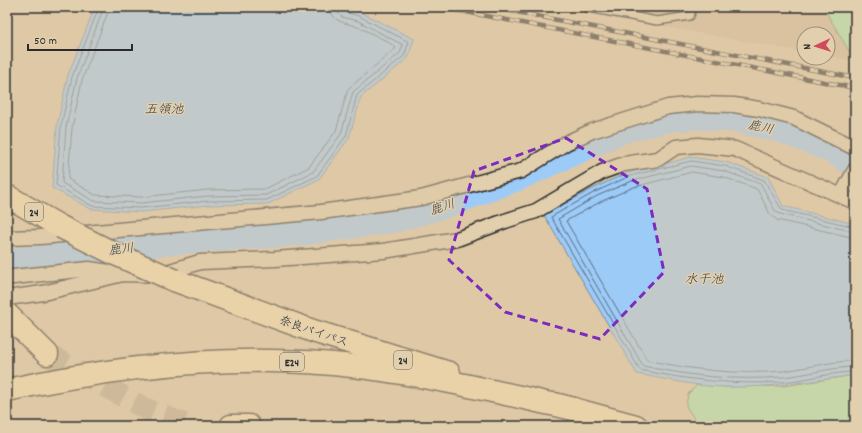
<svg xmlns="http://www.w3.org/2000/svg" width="862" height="433" font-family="Dekko,'Klee One',sans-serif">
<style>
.built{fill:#d4b997}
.green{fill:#aae6ad;stroke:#6a886c}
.water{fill:#9dcbf8;stroke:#6f8ba6}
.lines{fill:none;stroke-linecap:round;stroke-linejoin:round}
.shore{stroke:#596b7d;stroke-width:1}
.river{stroke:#9dcbf8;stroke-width:25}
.trunk-tunnel{stroke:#bba98d;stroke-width:22;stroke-dasharray:22 11;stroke-linecap:butt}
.service-casing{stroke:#2b2b2b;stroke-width:10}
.minor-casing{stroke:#2b2b2b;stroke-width:17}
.trunk-casing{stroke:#2b2b2b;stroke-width:25}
.motorway-casing{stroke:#2b2b2b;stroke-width:25}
.service{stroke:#e2cfad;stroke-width:7}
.minor{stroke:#e2cfad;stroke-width:14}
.trunk{stroke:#f9ddab;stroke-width:22}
.motorway{stroke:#f9ddab;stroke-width:22}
.rail-casing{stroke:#2b2b2b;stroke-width:4.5}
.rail{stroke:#e2cfad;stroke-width:3;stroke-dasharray:9;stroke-linecap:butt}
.trunk-bridge-casing{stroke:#2b2b2b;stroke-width:25;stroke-linecap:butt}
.trunk-bridge{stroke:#f9ddab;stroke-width:22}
.marked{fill:none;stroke:#7b2cbf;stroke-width:3;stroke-dasharray:8 5;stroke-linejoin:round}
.labels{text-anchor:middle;stroke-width:3;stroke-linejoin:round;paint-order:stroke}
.shield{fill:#e2cfad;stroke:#625c52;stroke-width:1}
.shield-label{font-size:11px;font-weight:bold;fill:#2b2b2b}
.street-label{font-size:12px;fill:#2b2b2b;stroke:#e2cfad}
.water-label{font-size:13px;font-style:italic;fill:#3c434a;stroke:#e2cfad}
</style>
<rect width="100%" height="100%" fill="#dfc8a5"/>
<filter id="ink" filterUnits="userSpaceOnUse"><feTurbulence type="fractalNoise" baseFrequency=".025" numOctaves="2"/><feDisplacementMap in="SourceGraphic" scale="8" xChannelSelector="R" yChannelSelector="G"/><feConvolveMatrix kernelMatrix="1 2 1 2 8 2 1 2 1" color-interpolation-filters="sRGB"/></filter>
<g filter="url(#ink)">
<path class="built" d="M601 7H688L686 14 649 17Z
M696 7H823L855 61 828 56V34H804V52L661 26 692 20Z"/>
<path class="green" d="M823 7H855V61Z
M855 375V426H700L698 425 686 406 688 394 697 385 727 387 784 386Z"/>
<path class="water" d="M95 7H338L360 12 414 39 408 58 361 97 349 138 319 179 268 204 209 205 141 212 91 209 52 188 57 126 68 75Z
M690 157 726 162 768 177 783 206 855 224V375C812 381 771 388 727 387 697 387 667 379 637 374L544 215C572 200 599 184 628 173 647 166 670 164 690 157Z
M7 253 74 255 7 269Z"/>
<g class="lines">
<path class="shore" d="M99 7 72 77 61 126 56 185 92 206 141 208 208 201 267 200 317 176 346 136 357 95 404 56 409 42 359 16 344 12 342 7
M104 7 77 78 66 127 62 183 94 201 141 203 208 196 266 195 313 172 341 134 353 92 400 53 403 45 358 21 342 17 338 13 337 7
M110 7 82 80 72 128 68 179 95 195 141 197 208 190 265 189 309 167 336 131 348 89 396 48C391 42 363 29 355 26 343 22 331 22 331 7
M855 227 782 210 764 180 725 166 691 161 630 176 595 192 551 217 640 370C687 380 734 385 782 382 807 380 831 372 855 372
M855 232 780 214 775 211 761 184 724 171 691 166 632 181 597 196 558 219 643 366C689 376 735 381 782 377 807 375 831 367 855 367
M855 238 777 220 770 214 757 189 723 177 692 172 634 187 600 202 566 221 647 360C691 370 737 375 783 371 807 368 831 361 855 361"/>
<path class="river" d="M7 261 74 255 163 243 303 233 395 220 444 206 516 179 625 130 672 119 699 117 736 120 780 130 832 151 855 165"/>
<path class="trunk-tunnel" d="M47 354 144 408 189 426"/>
<g class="service-casing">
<path id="service" d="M584 7 657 21 690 16 693 7"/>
</g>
<g class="minor-casing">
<path id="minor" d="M841 196 855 170
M7 238 40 237 321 212 421 198 521 171 566 143 592 131 668 107 697 104 734 105 759 109 794 118 855 148
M13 277 89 269 116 273
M7 298 43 293 123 274 157 275 200 262 275 259 383 251 457 239 505 221 536 211 602 172 624 164 658 159 676 147 698 145 735 149 855 202"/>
</g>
<g class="trunk-casing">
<path id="trunk" d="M7 196 61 227
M174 280 313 331 449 373
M7 314 47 354
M555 404 636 426"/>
</g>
<g class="motorway-casing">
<path id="motorway" d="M7 390C122 365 243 352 361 367 433 376 504 394 574 409
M231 426H249"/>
</g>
<use href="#service" class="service"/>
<use href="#minor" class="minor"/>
<use href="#trunk" class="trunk"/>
<use href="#motorway" class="motorway"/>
<g class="rail-casing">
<path id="rail" d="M440 7 855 88
M491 7 855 78"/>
</g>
<use href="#rail" class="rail"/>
<g class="trunk-bridge-casing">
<path id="trunk-bridge" d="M61 227 113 253 174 280"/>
</g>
<use href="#trunk-bridge" class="trunk-bridge"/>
</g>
</g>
<path d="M0 0H862V433H0ZM566 138 647 189 664 272 600 339 505 312 449 260 474 171Z" fill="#dfc8a5" fill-opacity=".55" fill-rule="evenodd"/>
<path class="marked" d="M566 138 647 189 664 272 600 339 505 312 449 260 474 171Z"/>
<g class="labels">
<g class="shield">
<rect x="25" y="203" width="18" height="18" rx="3"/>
<rect x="394" y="351" width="18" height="18" rx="3"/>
<rect x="280" y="353" width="24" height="18" rx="3"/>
</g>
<g class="shield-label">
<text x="34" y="216">24</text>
<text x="403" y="364">24</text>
<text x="292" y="366">E24</text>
</g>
<g class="street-label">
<text transform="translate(314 331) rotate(19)" y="4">奈良バイパス</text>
</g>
<g class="water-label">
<text x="164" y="113">五領池</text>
<text transform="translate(761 126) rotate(13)" y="5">鹿川</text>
<text transform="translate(442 206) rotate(-18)" y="5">鹿川</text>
<text transform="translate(121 248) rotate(-7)" y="5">鹿川</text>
<text x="704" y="283">水干池</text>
</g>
</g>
<rect width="862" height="433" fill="none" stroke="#e2cfad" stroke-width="24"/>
<rect x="12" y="12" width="838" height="409" fill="none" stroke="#2b2b2b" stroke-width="1.5" filter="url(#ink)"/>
<g transform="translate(816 46) rotate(266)"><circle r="19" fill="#e2cfad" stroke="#998d79"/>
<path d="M0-3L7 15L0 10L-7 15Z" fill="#d1495b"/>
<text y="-6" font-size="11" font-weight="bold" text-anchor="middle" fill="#2b2b2b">N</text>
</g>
<path d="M28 44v6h104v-6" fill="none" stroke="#2b2b2b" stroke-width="2"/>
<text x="34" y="44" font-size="12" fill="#2b2b2b" stroke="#e2cfad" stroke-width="3" paint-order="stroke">50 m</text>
</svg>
